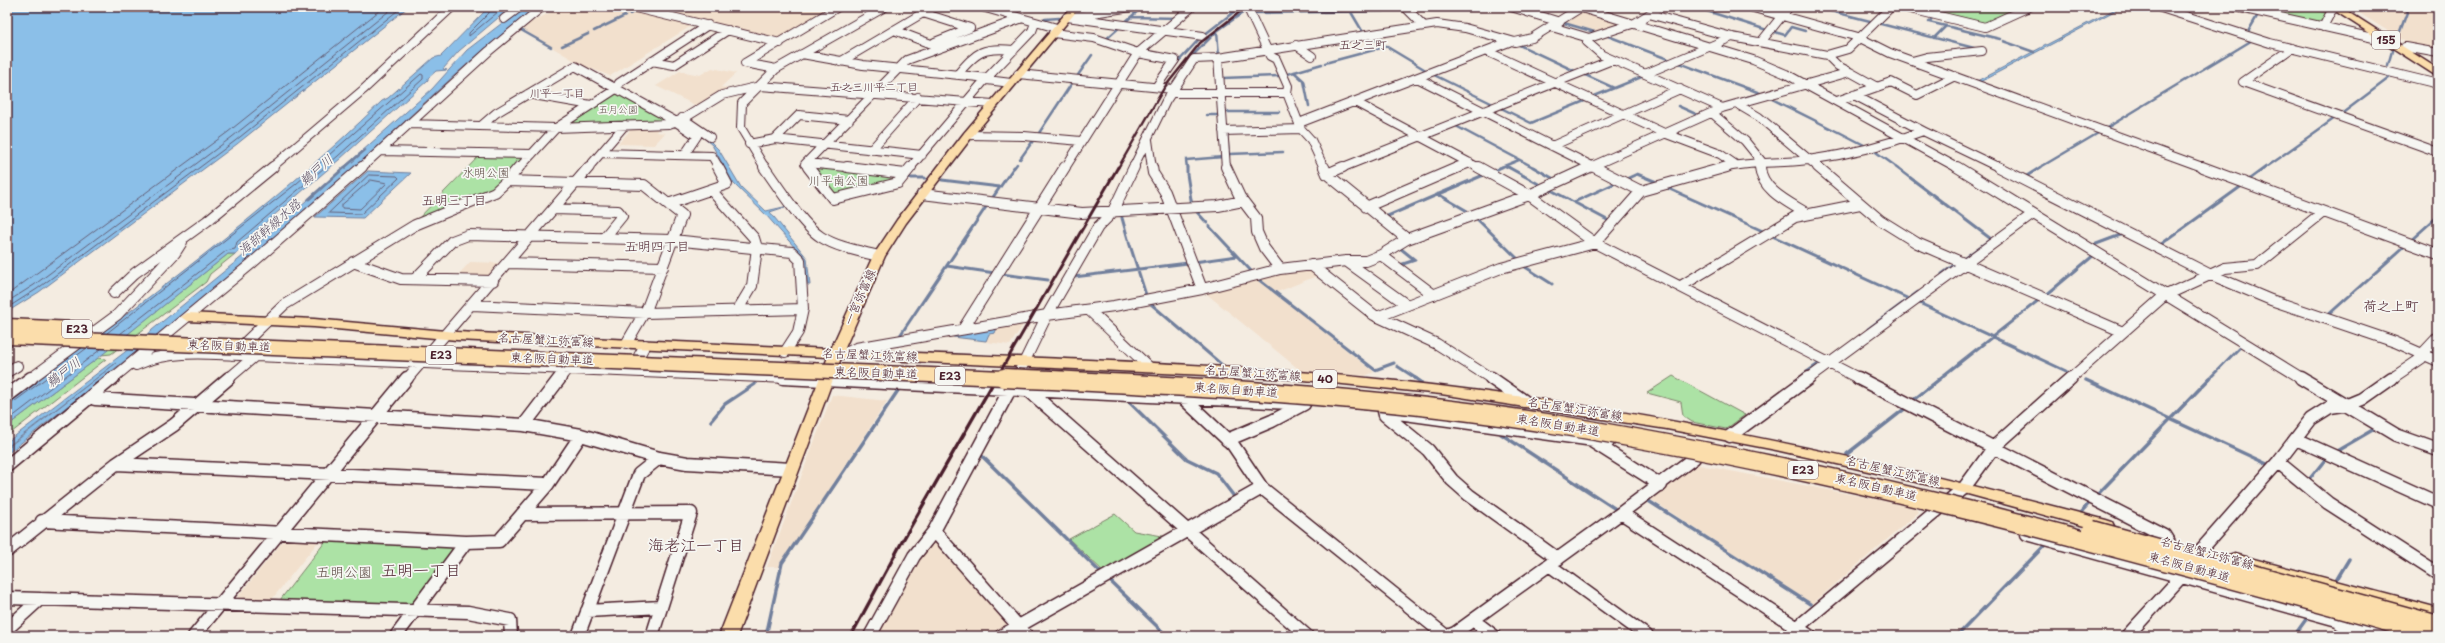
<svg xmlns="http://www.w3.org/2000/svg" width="2445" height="643" font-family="'Playpen Sans','Klee One',sans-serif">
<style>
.built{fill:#f2e0cd}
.green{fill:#ace2a5;stroke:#7b8068}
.water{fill:#8bbfe8;stroke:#717f9c}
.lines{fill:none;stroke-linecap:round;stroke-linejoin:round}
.shore{stroke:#645f77;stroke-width:1}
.stream-far2{stroke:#717f9c;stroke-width:2.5}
.stream-far1{stroke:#717f9c;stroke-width:3}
.stream{stroke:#717f9c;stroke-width:3.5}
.minor-far2-casing{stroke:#4a1f2b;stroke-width:10}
.minor-far1-casing{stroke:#4a1f2b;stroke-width:12}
.minor-casing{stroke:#4a1f2b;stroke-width:15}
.major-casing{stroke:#4a1f2b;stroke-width:3}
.highway-casing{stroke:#4a1f2b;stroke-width:3}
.minor-far2{stroke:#f6f6f2;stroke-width:8}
.minor-far1{stroke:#f6f6f2;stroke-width:10}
.minor{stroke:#f6f6f2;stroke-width:12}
.major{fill:#fbddab;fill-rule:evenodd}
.highway{fill:#fbddab;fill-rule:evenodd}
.rail-far2{stroke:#4a1f2b;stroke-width:2.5}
.rail-far1{stroke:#4a1f2b;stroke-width:3}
.rail{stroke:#4a1f2b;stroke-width:3.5}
.highway-bridge-far1-casing{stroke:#4a1f2b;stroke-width:17;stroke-linecap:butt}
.highway-bridge-casing{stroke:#4a1f2b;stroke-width:21;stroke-linecap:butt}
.highway-bridge-far1{stroke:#fbddab;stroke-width:14}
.highway-bridge{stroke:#fbddab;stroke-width:18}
.labels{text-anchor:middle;stroke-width:3.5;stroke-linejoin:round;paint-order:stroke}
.far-park-label{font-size:10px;fill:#62504a;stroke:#f6f6f2}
.shield{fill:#f6f6f2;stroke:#7e6067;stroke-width:1}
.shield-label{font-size:11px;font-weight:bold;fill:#4a1f2b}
.far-neighbourhood-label{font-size:11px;fill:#4a1f2b;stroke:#f6f6f2}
.far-quarter-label{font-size:12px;fill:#4a1f2b;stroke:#f6f6f2}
.park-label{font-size:12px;fill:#62504a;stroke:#f6f6f2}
.street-label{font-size:12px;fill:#4a1f2b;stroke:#f6f6f2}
.water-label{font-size:13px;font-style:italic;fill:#5e4f64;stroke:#f6f6f2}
.neighbourhood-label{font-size:13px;fill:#4a1f2b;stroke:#f6f6f2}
.quarter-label{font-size:14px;fill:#4a1f2b;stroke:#f6f6f2}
.near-park-label{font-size:14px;fill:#62504a;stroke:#f6f6f2}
.near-neighbourhood-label{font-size:16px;fill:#4a1f2b;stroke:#f6f6f2}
</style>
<rect width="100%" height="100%" fill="#f4ece1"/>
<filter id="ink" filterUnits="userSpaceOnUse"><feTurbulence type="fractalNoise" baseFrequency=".025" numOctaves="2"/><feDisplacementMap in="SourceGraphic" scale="8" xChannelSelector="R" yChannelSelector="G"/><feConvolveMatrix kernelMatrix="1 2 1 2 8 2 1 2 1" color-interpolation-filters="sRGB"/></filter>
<g filter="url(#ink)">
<path class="built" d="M562 7H627L696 23 610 76 580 64 523 30 529 23Z
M645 7H835L781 39 775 40Z
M2350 7H2438V52L2410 45Z
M1580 11 1626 23 1603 34 1563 22Z
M712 68 736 73 721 87 727 88 724 90 726 93 701 108 656 86 680 71 700 75Z
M661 125 656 132 665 133 654 145 618 144 633 127Z
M470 262 503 263 489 278 456 277Z
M1310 268 1319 275 1275 293 1374 372 1365 376 1301 371 1203 291 1283 271Z
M1026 320 1010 345 937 336Z
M832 395 887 401 780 567H767Z
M1694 464 1880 500 1915 508 1919 512 1812 604 1647 497Z
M290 537 316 539 318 542 272 599 265 602H238L237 598 284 540Z
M933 542H937L1010 622 1008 627 993 636H875L914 564Z"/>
<path class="green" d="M1945 7H2024L1986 26 1937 15Z
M2264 7H2300L2327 13 2322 24 2261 12Z
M617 93 668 121 568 124Z
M480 155 526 156 493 191 415 222Z
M812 167 898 175 896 181 834 195Z
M228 254H235L210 274 206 282 111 354 101 355Z
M98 358 106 359 7 436V426Z
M1673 376 1745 415 1726 429 1692 422 1683 416 1681 402 1647 393Z
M1115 514 1134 531 1168 537 1106 574 1069 539Z
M332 539 454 545 456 548 413 603 407 606 283 604 280 600 325 542Z"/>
<path class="water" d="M7 7H408L237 144 39 292 7 312Z
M485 7H511L459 51 443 69 447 70 436 71 428 78V80L340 159 238 246 244 247 235 254H228L98 358 7 426V404C135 307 267 213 382 101L388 98 433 58 441 56 486 10Z
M523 7H537C459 65 391 137 318 201 217 289 112 371 7 454V448L116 363 7 447V442L125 352 254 247 432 89 467 50Z
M2119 7H2122L1978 83 1975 82Z
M708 139 719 150 741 187 766 211 788 206 770 212 807 258 810 285H808L804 258 766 215 734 184 712 145 706 140Z
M368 171 411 173 363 218 315 217Z
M997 328 995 333 989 334 986 341 953 337 955 334Z"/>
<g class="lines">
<path class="shore" d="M489 7V13L469 33V36L504 7
M369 175 397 176 399 178 361 214 329 213Z
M371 180 387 183 360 209 342 208V205Z
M7 295 228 132 384 7
M7 302 34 285 232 137 394 7
M7 308 37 289 235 141 402 7
M107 333 296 184 421 74 423 75V79L338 156 237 242 235 249 226 251 120 334
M7 407 87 348
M7 421 101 349"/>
<path class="stream-far2" d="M1348 7 1364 34
M1694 7 1767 30
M1815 7 1870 21
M1131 9 1145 7
M1253 13 1384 11
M630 14 638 10
M1934 16 1929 22 2000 39
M1131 17 1177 18
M1040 22 1045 19 1059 18
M1124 23 1140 9
M1564 23 1598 33
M1877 23 1978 49
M521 30 551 47
M2249 30 2259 13
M594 31 625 16
M1217 31 1219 57
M1771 31 1785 35 1791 27 1805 31
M2399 34 2409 7
M1204 35 1240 7
M1369 36 1429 72
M1608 36 1673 61
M1934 38 1946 26
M1104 41 1121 26
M2003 41 2034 52
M1517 44 1577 72
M562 46 588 34
M1377 49 1387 46
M2231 53 2254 39
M1191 57 1217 31 1251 7
M1177 63 1201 37
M1325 63 1374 50
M1679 63 1760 93
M2388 65 2392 51
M1294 72 1304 81 1309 106
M1581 73 1614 88
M1432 74 1495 105
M1284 75 1322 64
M1076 78 1092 55
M1222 78 1279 76
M1592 97 1644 76
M1768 97 1838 132
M1744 98 1758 94
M1678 106 1698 115 1701 114
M2142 106 2230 53
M1499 107 1531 123 1587 100
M1225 112H1279
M1207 115H1220
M2340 115 2393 75
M1454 125 1535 168
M2105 129 2141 107
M1227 132 1229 157
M1839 132 1868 147
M1037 136 1074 80
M1873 150 1898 168
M1229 154 1283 152
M2283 155 2335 118
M1020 159 1035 138
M1505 166 1510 168
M344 168 365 150
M1014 168 1017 164
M1187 168 1186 160 1223 157
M1499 168 1519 160
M2039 168 2100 132
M2265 168 2281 157"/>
<path class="stream-far1" d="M1187 167V172
M1508 167 1544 187
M1533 167 1554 179
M1896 167 1991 239 1962 260
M1491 172 1502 167
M1187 174 1192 206
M2025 177 2041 167
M907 178H925
M942 180 1000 187
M1624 180 1637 174 1659 183
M2247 181 2266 167
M1665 187 1765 232
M1549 189 1611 222
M1438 194 1469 212
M309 199 345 167
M991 200 1014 167
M1574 202 1618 182
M1195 210 1207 223
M1122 218 1128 239
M1383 218 1486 174
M1476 218 1519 260
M1209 226 1252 272
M1770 235 1909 299
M2410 241 2438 216
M1129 242 1146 295
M2160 245 2243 185
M2091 246 2123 234
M1194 262 1237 256
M1400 265 1415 260 1400 248 1402 247
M1522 265 1552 284
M947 266 995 273
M1001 274 1048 280
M1942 274 1957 263
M1074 277 1188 263
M1258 279 1375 370 1394 363
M2045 296 2094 255
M1917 302 2066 371
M1151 304 1222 365
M2327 316 2406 245
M1868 329 1918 292
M899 337 988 204
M1397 366 1417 379
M1804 374 1821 362
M1939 379 2040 299
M2209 379 2242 345"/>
<path class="stream" d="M1415 378 1421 382
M2086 380 2267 464
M1125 398 1187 459 1216 473 1236 499
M1912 401 1941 378
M711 421 725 404 755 384
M1501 434 1617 510
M2335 452 2376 428
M1847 454 1907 407
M981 455 1102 574
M2308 481 2328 456
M2097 495 2210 378
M1647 500 1810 604
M2081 512 2091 501
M2337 579 2349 559
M1109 580 1167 636
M766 636 782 563 899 389
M1957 636 2044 546
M2294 636 2307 618"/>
<g class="minor-far2-casing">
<path id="minor-far2" d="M631 7 780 43
M982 7 1057 28
M1131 7 1067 17 1203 36
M1253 7 1250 13 1270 56 1276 59 1288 86 1287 93 1301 129 1311 140 1324 168
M1405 7 1424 26
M1511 7 1560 22
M1578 7 1753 60 1786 74 1958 168
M1661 7 1635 23 1589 38 1587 42 1602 55 1722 108
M1750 7 1858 37 1890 53 2205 168
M1902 7 1985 27 2029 7
M2158 7 2270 43 2438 84
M2236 7 2387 41
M923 13 970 28 935 42
M1649 14 1732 37 1827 55
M504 19 520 7
M1552 27 1589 38
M2323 27 2332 10 2336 8
M894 30 939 47
M1053 33 1094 38 1138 53 1175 60 1156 87
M1761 42 1789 7
M1296 45 1312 56
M2405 47 2438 53
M2292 48 2243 82 2438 152
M1486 51 1664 133 1720 154 1736 165
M802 54 863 65 988 78
M1218 58 1226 168
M652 61 674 65 728 30
M1912 61 1927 57 1982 51
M840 62 933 7
M745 63 838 7
M745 63 776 69
M1850 72 1877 87
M1018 74 1173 89
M1645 74 1732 37
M957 75C977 51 983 47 1014 50
M1417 78 1596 168
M987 80 1011 83
M1171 93H1287
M528 94 591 105
M1854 95 1923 131
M1837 101 1891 82 1917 95 1955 76
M1355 102 1479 168
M1737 104 1759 117 1819 168
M1712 113 1745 141 1762 162 1760 168
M682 118 710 137
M1299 123 1509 42
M409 124 556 128 669 124 683 119 722 95 760 86 993 104
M481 126 496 113 575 66 673 120 697 136 685 154
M1223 131 1301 129
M968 135 1024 136 1081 141
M775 139 799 115 849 120
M1148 140 1152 168
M749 144 775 139 922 155
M1552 146 1680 89
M871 150 918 97
M381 151 532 154
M602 153 712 156 719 168
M807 163 856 168
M271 168 363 90 452 7
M361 168 489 51 542 7
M519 168 556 128 616 89 619 83 708 25
M588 168 625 125
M765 168 741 128 742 103 776 69 885 7
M809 168 805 164 907 60 1020 19
M910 168 984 81 1032 31 1035 23
M1065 168 1138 53 1192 7
M1133 168 1166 101 1194 59 1218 58 1437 24 1465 28 1515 42 1532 38 1580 8
M1341 168 1612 60
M1457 168 1470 163
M1588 168 1722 108 1850 72 1838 66 1827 55 1848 49 1891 7
M1723 168C1751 161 1780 164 1808 160 1847 155 1886 145 1923 131L2000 168"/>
</g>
<g class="minor-far1-casing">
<path id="minor-far1" d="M764 167C777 185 803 226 821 237 839 248 859 251 879 256
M808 167 833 199 898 183 911 167
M847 167 905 174
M1152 167 1153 173 1165 192 1202 289
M1226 167 1240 197 1256 218 1257 232 1264 248 1280 269
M1324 167 1327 174 1407 239
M1478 167 1529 195 1595 243 1860 379
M1594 167 1641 191
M1760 167C1761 190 1790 203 1806 213
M1818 167 1880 220 1917 243 2123 332
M1957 167 2303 379
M1998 167 2209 274 2271 300 2395 342 2438 361
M2202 167 2438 254
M1327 174 1343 167
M507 181 519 167
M711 190 754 238 757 248 752 286 737 311
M922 194 1082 213 1218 206 1243 201
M668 204 727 184 718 167
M1366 207 1459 167
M554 209 618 211 622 216 604 238
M1381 255 1434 295
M1346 261 1407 305
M353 262 401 279 493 281
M508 263 663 267
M1311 265 1374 315 1437 344 1492 379
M415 279 452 241 468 235 673 240 792 252 800 260 803 309 798 332 785 352
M1681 286 1795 217 1860 204
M114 293 135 273 207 221 273 167
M472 305 645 313 803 309
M1089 310 1149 367
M1377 317 1501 268 1595 243 1641 191 1727 167
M963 329 1065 167
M844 354 856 348 1047 315 1114 306 1202 289 1280 269 1346 261H1366L1381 255 1407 239 1529 195 1590 167
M232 355 284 305 415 225 495 192 507 181 644 185 682 215 647 308 626 344
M136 365C170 348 218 354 255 356
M633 367 645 345
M7 372 17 366
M30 379 117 315 175 253 182 242
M112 379 251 264 362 167
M228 379 255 356 812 379
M407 379 589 167
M559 379 568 368
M1016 379 1047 315 1098 227 1112 213 1134 167
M1808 379 2033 214
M2070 379 2164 296 2225 268 2257 265 2323 212
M2391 379 2422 358V354L2438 337"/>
</g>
<g class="minor-casing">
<path id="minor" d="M783 378 1290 403
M1491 378 1524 401
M1858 378 2164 535 2169 543
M2301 378 2396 435 2438 450
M1027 389 1307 636
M7 396 31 378
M95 399 524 425 581 435 659 458 687 463 791 469
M1384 411 1385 415 1428 450 1452 480 1469 495 1558 559
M1398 413 1608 442
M524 425 560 378
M1730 436 1809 378
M2296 439 2438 503
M1227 440 1272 421 1304 404
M1593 442 1661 485
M2278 462 2328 503 2438 574
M116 464 548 484
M7 466 113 378
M1262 488 1446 636
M1621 513 1694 458
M522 514 691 513 652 636
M42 521 466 542 499 541 548 484 581 435
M934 531 1027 636
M2027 534 2395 636
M7 551 116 464 174 425 229 378
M2200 551 2278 462 2311 419 2330 407 2350 404 2362 399 2392 378
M1549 565 1647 636
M7 598 468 612 510 620 511 636
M587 611 661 607
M1473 620 1494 636
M2341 624 2363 636
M7 629 40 599
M194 636 407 378
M396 636 466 542
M578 636 639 474 659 458
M870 636 914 556 934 531 1016 378
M1001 636 1262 488 1233 445 1182 397
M1447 636 1455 633 1621 513 1810 636
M1787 636 1964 488 1994 447 2071 378
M2127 636 2182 576"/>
</g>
<g class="major-casing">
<path id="major" d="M1071 7H1080L972 137 906 223 885 256 844 350C1043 359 1243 362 1440 386 1666 413 1887 462 2106 520L2112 522 2114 526 2112 530 2106 532 1964 493 1776 450 1667 429 1441 394 1294 379 841 358 737 636H719L828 357 457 340 314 327 187 321 181 317 187 313 314 319 457 332 831 349 873 256 897 220 964 133Z
M2235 554 2438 608V620L2229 564 2227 560 2229 556Z"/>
</g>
<g class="highway-casing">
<path id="highway" d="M2329 7H2341L2438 69V77Z"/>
</g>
<use href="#minor-far2" class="minor-far2"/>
<use href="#minor-far1" class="minor-far1"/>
<use href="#minor" class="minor"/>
<use href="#major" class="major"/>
<use href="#highway" class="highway"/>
<path class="rail-far2" d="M1118 168 1164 88 1200 43 1246 7"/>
<path class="rail-far1" d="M996 379 1118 167"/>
<path class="rail" d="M851 636 903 540 996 378"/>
<g class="highway-bridge-far1-casing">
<path id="highway-bridge-far1" d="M7 326 74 329
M7 337 1027 379"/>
</g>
<g class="highway-bridge-casing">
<path id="highway-bridge" d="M1004 378C1187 386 1372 395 1553 424 1853 472 2145 555 2438 636
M2092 530 2438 625"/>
</g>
<use href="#highway-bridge-far1" class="highway-bridge-far1"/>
<use href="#highway-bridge" class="highway-bridge"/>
</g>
</g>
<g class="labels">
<g class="far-park-label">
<text x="618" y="113">五月公園</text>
</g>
<g class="shield">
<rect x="2372" y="31" width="28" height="18" rx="3"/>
<rect x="62" y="320" width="30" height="18" rx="3"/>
<rect x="426" y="346" width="30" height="18" rx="3"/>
<rect x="935" y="367" width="30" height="18" rx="3"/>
<rect x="1313" y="370" width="24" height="18" rx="3"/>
<rect x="1788" y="461" width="30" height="18" rx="3"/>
</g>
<g class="shield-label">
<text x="2386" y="44">155</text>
<text x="77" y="333">E23</text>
<text x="441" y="359">E23</text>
<text x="950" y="380">E23</text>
<text x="1325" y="383">40</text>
<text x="1803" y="474">E23</text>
</g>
<g class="far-neighbourhood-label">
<text x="874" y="91">五之三川平二丁目</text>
<text x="557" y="97">川平一丁目</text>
</g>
<g class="far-quarter-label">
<text x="1363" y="49">五之三町</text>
</g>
<g class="park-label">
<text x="486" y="177">水明公園</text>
<text x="839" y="185">川平南公園</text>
</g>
<g class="street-label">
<text transform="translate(860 297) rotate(-66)" y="4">一宮弥富線</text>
<text transform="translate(546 340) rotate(3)" y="4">名古屋蟹江弥富線</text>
<text transform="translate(229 346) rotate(2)" y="4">東名阪自動車道</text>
<text transform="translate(870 355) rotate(2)" y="4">名古屋蟹江弥富線</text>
<text transform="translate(552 359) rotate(2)" y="4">東名阪自動車道</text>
<text transform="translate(876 373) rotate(2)" y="4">東名阪自動車道</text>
<text transform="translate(1253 373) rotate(4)" y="4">名古屋蟹江弥富線</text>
<text transform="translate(1236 390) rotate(4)" y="4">東名阪自動車道</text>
<text transform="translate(1575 409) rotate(9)" y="4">名古屋蟹江弥富線</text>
<text transform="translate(1558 425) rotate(9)" y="4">東名阪自動車道</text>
<text transform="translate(1893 471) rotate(13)" y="4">名古屋蟹江弥富線</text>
<text transform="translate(1876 487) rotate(13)" y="4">東名阪自動車道</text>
<text transform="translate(2207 553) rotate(15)" y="4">名古屋蟹江弥富線</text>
<text transform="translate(2189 567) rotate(15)" y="4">東名阪自動車道</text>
</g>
<g class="water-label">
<text transform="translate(316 170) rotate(-41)" y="5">鵜戸川</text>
<text transform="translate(269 227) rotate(-41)" y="5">海部幹線水路</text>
<text transform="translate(63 372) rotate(-37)" y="5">鵜戸川</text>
</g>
<g class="neighbourhood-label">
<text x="454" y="205">五明三丁目</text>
<text x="657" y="251">五明四丁目</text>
</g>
<g class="quarter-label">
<text x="2391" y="311">荷之上町</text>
</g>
<g class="near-park-label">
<text x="344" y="577">五明公園</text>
</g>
<g class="near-neighbourhood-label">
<text x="696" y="551">海老江一丁目</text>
<text x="421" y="576">五明一丁目</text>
</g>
</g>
<rect width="2445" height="643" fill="none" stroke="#f6f6f2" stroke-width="24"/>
<rect x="12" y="12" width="2421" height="619" fill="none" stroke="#4a1f2b" stroke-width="1.5" filter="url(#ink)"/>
</svg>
